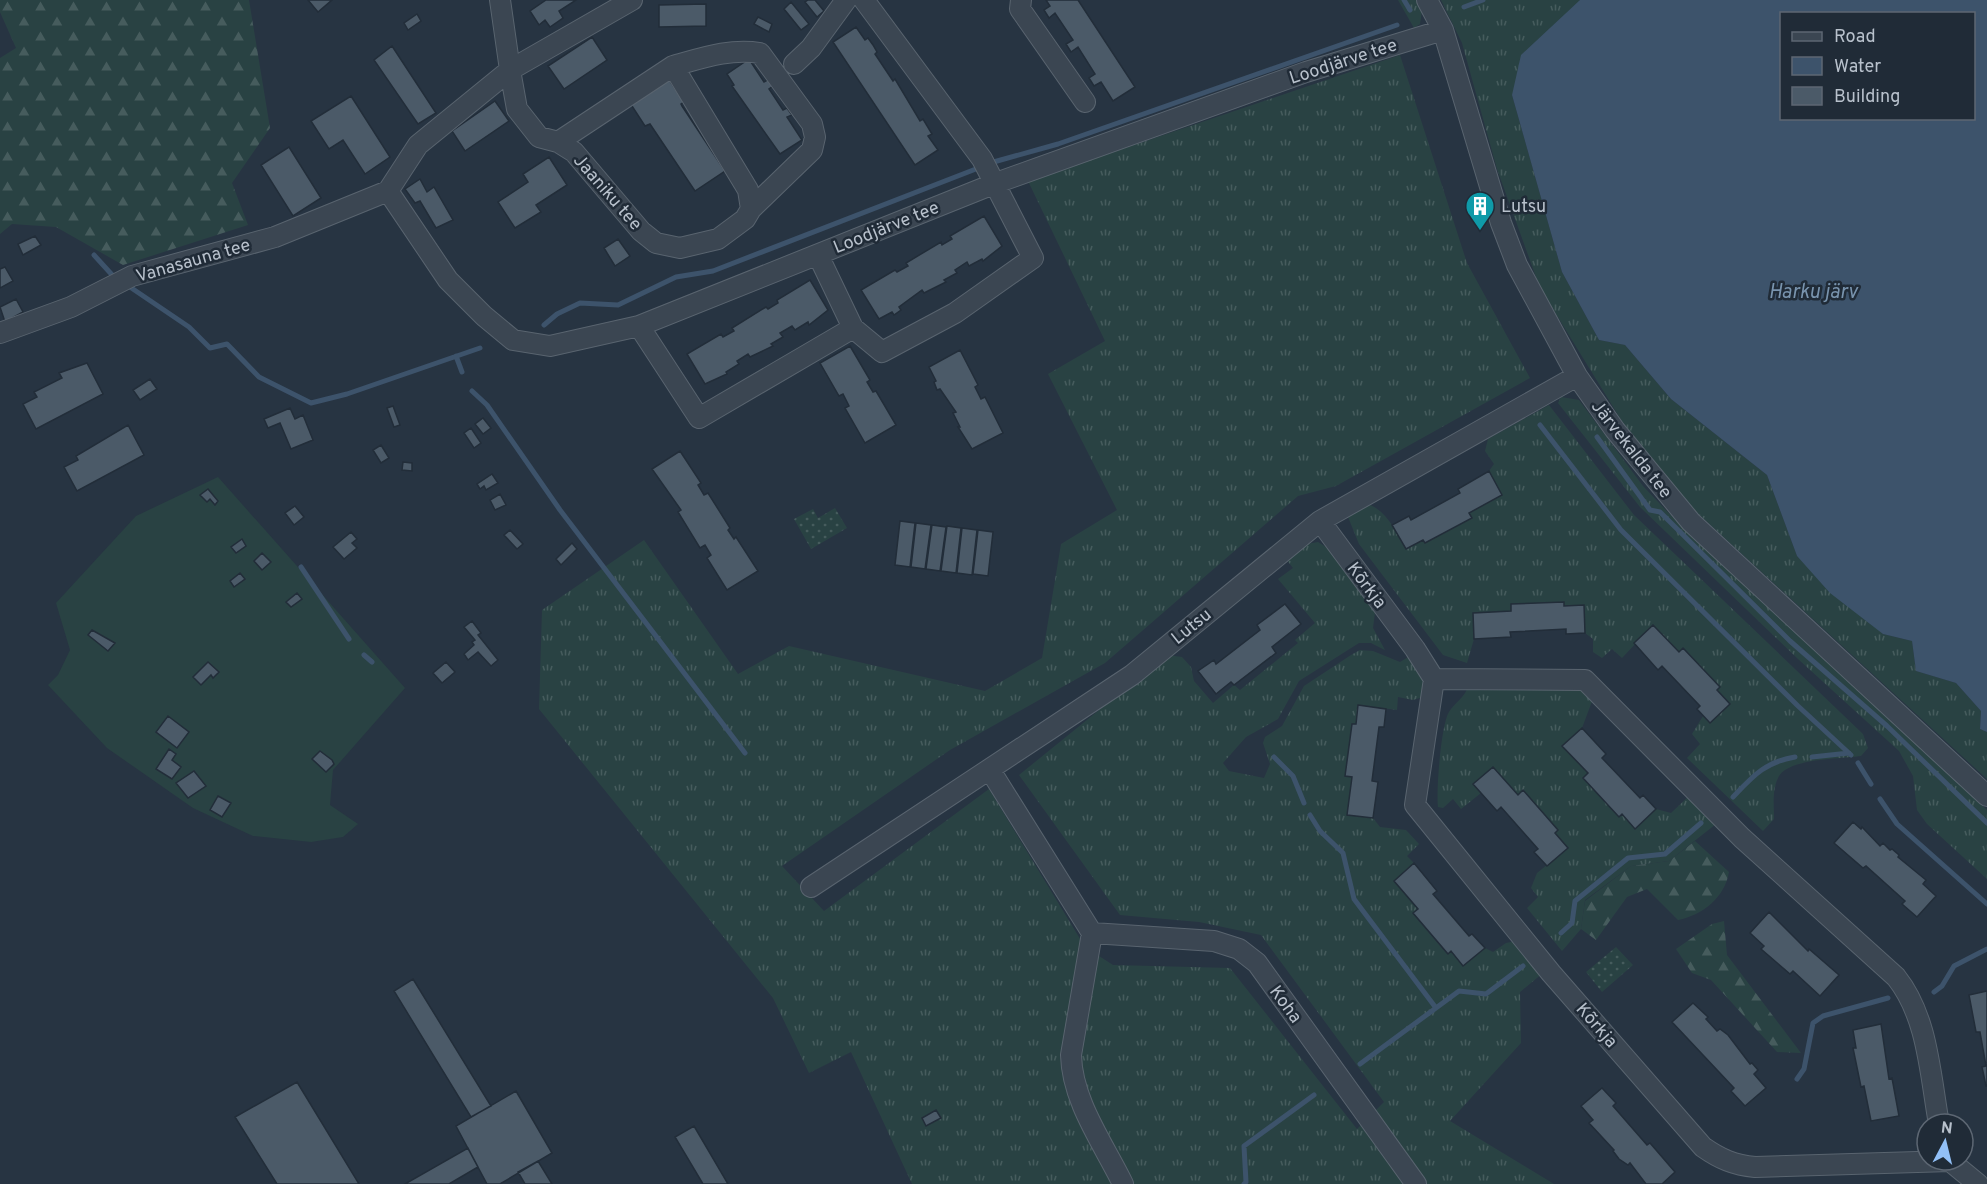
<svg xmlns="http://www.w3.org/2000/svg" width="1987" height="1184" font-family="Overpass,sans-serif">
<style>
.grass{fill:url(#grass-tufts)}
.forest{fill:url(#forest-firs)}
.park{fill:url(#park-dots)}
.garden{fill:#294243}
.water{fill:#3d536b;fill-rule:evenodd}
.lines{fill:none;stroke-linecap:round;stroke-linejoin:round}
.stream{stroke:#3d536b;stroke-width:5}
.building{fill:#4b5a68;stroke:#222d39;stroke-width:1.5}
.minor-casing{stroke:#59646f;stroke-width:22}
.minor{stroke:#3b4652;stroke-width:20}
.labels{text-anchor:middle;stroke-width:5;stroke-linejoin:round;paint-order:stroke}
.street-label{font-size:18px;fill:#b8c1cc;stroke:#202b37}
.poi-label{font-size:18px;fill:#b8c1cc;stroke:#202b37;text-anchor:start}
.water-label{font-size:20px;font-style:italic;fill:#7994ae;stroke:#202b37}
</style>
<defs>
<pattern id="grass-tufts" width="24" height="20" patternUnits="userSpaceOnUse" patternTransform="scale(1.5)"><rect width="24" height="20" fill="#294243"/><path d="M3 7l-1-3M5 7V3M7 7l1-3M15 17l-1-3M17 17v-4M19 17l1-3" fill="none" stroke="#465c5d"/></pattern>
<pattern id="forest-firs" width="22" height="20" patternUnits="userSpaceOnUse" patternTransform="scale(1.5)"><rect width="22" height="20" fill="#294243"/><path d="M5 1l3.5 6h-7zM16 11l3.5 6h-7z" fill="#465c5d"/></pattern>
<pattern id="park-dots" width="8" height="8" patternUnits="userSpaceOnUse" patternTransform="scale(1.5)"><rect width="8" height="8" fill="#294243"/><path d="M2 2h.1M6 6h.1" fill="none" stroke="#465c5d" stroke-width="1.8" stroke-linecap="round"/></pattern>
</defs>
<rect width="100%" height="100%" fill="#273442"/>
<path class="grass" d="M1398 0H1416L1422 11 1420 24 1414 28Z
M1441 0H1580L1512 95 1562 272 1599 340 1625 345 1671 399 1767 475 1797 556 1883 634 1912 641 1916 671 1956 683 1981 711 1980 729 1987 732V779L1693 509 1623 423 1540 288 1497 169 1462 43Z
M1400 55 1467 263 1530 378 1336 486 1298 496 1105 663 950 750 782 866 824 911 989 789 1085 947 1113 965 1230 968 1357 1129 1384 1102 1261 935 1199 922 1120 915 1019 775 1167 655 1182 657 1191 667 1194 681 1213 703 1234 685 1240 690 1298 643 1295 640 1315 623 1278 579 1293 568 1286 559 1307 544 1318 542 1329 549 1375 612 1373 628 1385 650 1371 643H1359L1299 681 1278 719 1246 737 1223 763 1229 771 1264 778 1270 764 1263 743 1265 737 1282 726 1304 686 1351 655 1360 650 1373 651 1400 662 1410 656 1425 678 1423 697 1413 700 1398 697 1397 710 1358 705 1356 724H1352L1345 776 1352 777 1347 814 1373 818 1380 827 1406 830 1419 844 1407 856 1414 863 1394 881 1418 909 1413 914 1447 954 1451 951 1463 966 1485 948 1493 952 1506 943 1516 941 1543 973 1520 992 1521 1043 1450 1121 1554 1184H912L851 1052 809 1073 773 998 539 709 542 610 644 540 738 674 789 646 985 691 1042 658 1061 544 1117 510 1048 374 1105 341 1028 181Z
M1561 397 1579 400 1643 486 1681 526 1987 810V879L1927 824 1917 810 1913 776 1899 751 1798 659 1640 507 1558 403Z
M1549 405 1634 515 1863 734 1868 748 1861 756C1841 759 1786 758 1778 778 1772 790 1774 806 1774 819L1763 831 1687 758 1700 744 1692 734 1703 716 1710 723 1730 704 1717 690 1719 687 1684 648 1679 652 1653 625 1622 658 1612 649 1602 658 1593 652V639L1585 633 1583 605 1564 606 1563 602 1511 604V611L1474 613V639L1467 663 1443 655 1359 544 1346 512 1365 503C1386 509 1396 531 1406 549L1423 540 1425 543 1472 518 1469 513 1502 495 1489 471 1494 464 1485 451 1488 439Z
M1468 686 1577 688 1594 696 1582 728 1562 746 1588 773 1583 778 1619 817 1622 814 1635 828 1656 809 1671 813 1690 795 1716 824 1669 861 1631 866 1585 900 1581 929 1562 951 1527 908 1538 897 1531 888 1537 873 1568 848 1555 833 1558 830 1523 791 1518 795 1493 767 1474 784 1481 793 1461 809 1453 799 1443 808 1438 807C1436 791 1441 725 1449 712 1455 702 1465 698 1468 686Z"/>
<path class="forest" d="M0 0H249L270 128 232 183 248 225 123 265 56 227 12 224 0 234V58L16 48 0 12Z
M1695 841 1729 872C1725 897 1703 915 1678 920L1647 889 1627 897 1596 940 1581 929 1585 901 1631 866 1669 861Z
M1724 921 1727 955 1801 1053 1777 1052 1711 980 1692 973 1676 949 1712 924Z"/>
<path class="park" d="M835 508 847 528 811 549 794 519 813 509 818 518Z
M1616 947 1633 965 1602 992 1586 972Z"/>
<path class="garden" d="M218 477 405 688 333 770 330 805 358 824 343 837 311 842 253 836 193 808 107 748 48 685 58 675 70 650 56 603 136 516Z"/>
<path class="water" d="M1580 0H1987V732L1980 729 1981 711 1956 683 1916 671 1912 641 1883 634 1830 593 1797 556 1767 475 1671 399 1625 345 1599 340 1562 272 1512 95 1521 55ZM1782 14H1974V118H1782Z"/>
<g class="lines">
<path class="stream" d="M1404 0 1410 10
M1464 7 1483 0
M990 163 1058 144 1397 25
M94 255 114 277
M127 285 189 327 210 348 227 344 259 377 311 403 347 394 480 348
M544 325 557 314 580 303 618 305 676 277 713 271 981 167
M456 356 462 372
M472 391 487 405 560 510 745 753
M1540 425 1621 530 1798 706 1851 755
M1597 437 1650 510 1660 512 1790 641 1887 726 1987 823
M301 567 349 639
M364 655 372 662
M1274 757 1293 776 1304 803
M1812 757 1849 753
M1858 763 1871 784
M1733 797C1753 776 1765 762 1795 757
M1880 799 1897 824 1987 904
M1310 815 1320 831 1343 853 1354 899 1436 1008
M1561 933 1572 923 1575 901 1628 858 1665 854 1701 823
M1934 992 1942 986 1954 966 1987 949
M1360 1064 1459 991 1486 994 1523 966
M1797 1079 1804 1069 1813 1023 1823 1016 1888 998
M1244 1184 1246 1182 1244 1146 1314 1095"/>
</g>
<path class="building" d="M308 0H332L318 12Z
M546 0H576L559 11 563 18 550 27 545 20 539 25 530 11Z
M808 0H815L824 11 817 17 805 2Z
M1046 0H1078L1135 87 1113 101 1101 82 1094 86 1089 78 1095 74 1078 47 1071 52 1066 44 1073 40 1055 13 1049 18 1044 10 1050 6Z
M791 2 809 24 801 30 784 9Z
M706 4V26L659 27V5Z
M417 14 421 21 408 30 404 23Z
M758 17 772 24 769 32 754 24Z
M856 27 865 40 868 38 873 45 877 52 875 54 893 81 895 79 920 121 923 119 932 134 928 136 938 150 915 165 833 42Z
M592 37 607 60 564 89 548 66Z
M392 46 436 113 418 124 374 60Z
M749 59 764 82 769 79 773 86 769 89 783 110 787 108 792 115 787 117 802 140 780 154 732 86 734 85 727 74Z
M668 78 684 102 681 104 682 106 725 171 695 191 650 124 645 126 630 103Z
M351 96 390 157 365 174 343 140 329 149 311 121Z
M495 101 509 121 465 151 452 131Z
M289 147 321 198 293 216 261 165Z
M549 157 567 185 536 205 541 212 515 228 498 202 528 182 523 174Z
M420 179 427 192 434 187 453 220 436 228 420 201 415 203 405 189Z
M984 216 1002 246 983 261 982 259 969 266 967 262 955 270 957 273 944 280 946 282 924 293 922 290 899 307 901 310 894 315 892 312 879 319 861 290 895 270 897 272 908 266 906 263 941 242 942 245 952 239 950 236Z
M35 236 41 245 23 255 18 244Z
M618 239 630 256 615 266 604 248Z
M5 267 13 281 0 288V269Z
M810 280 828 310 809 325 808 322 795 330 792 326 780 333 783 337 771 344 773 346 750 357 748 354 737 361 739 364 726 372 727 374 705 384 687 354 721 334 723 337 734 331 732 328 766 307 768 309 778 303 777 300Z
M16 299 23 312 5 322 0 307Z
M850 346 870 380 867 382 873 392 876 391 896 425 865 443 845 408 849 406 843 394 839 396 820 363Z
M960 350 978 385 975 387 981 399 985 397 1003 433 972 449 958 427H960L953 413 956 412 940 389 937 390 934 382 936 381 929 367Z
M87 363 103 394 36 429 23 404 37 397 34 392 62 378 59 373Z
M150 379 157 389 140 400 133 390Z
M393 406 400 425 394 427 387 408Z
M290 408 295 419 303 415 313 440 291 449 280 423 268 428 264 419Z
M483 418 491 428 483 434 475 424Z
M128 425 144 455 77 491 64 467 78 460 76 456Z
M471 428 481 443 474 448 464 433Z
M381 445 389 458 381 463 373 450Z
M680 451 701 483 698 485 704 495 708 493 730 528 728 530 734 539 736 537 758 571 727 590 707 558 711 555 705 545 700 548 678 512 681 510 652 469Z
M403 462 412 463V471L402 470Z
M1489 471 1502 495 1469 513 1472 518 1425 543 1423 540 1406 549 1392 525 1409 516 1411 520 1460 493 1458 489Z
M492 474 498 483 486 490 484 486 480 489 477 484Z
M208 489 218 501 215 505 210 499 207 502 200 495Z
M500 494 506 505 495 510 490 500Z
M295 506 304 517 294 525 285 513Z
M900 521 915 523 910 567 895 565Z
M916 523 931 525 925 569 911 567Z
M932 525 946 527 940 571 926 569Z
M947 526 961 528 956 573 941 571Z
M962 528 977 530 972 575 957 573Z
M510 530 523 544 517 549 504 535Z
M978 530 993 532 988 576 973 574Z
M351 532 357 539 352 543 357 548 344 559 333 547Z
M242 539 246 546 236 553 231 547Z
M572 543 577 549 561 565 556 559Z
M262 553 271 562 262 570 254 561Z
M240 573 245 579 234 587 230 581Z
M297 593 302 599 291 607 286 602Z
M1564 602V606L1584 605 1585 633 1566 634V629L1510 632 1511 637 1474 639 1473 613 1511 611V604Z
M1285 604 1301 624 1272 647 1276 653 1234 685 1231 682 1216 694 1198 671 1214 660 1216 664 1260 630 1257 625Z
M472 621 481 633 478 635 498 660 491 666 478 652 468 660 464 654 474 645 472 642 475 640 464 627Z
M1653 625 1679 652 1683 648 1720 687 1717 690 1730 704 1710 723 1697 709 1700 706 1662 666 1658 670 1634 643Z
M92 630 115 643 108 651 88 635Z
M208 662 219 672 213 678 211 675 201 685 193 677Z
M446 662 455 672 442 683 433 673Z
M1358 705 1386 709 1384 727H1379L1372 781 1378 782 1373 818 1347 815 1352 777 1345 776 1352 724H1356Z
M168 716 189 732 177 748 156 732Z
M1582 728 1606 754 1602 758 1640 798 1643 795 1656 809 1635 829 1622 814 1619 817 1583 778 1588 773 1562 746Z
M169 749 176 754 172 760 181 767 172 779 156 769Z
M320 751 332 760 334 764 326 772 312 759Z
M1493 767 1518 795 1523 790 1558 830 1555 833 1568 848 1547 866 1534 852 1538 849 1501 807 1497 811 1473 784Z
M194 771 206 786 188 798 176 783Z
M218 796 231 803 222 817 210 810Z
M1853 822 1861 829 1862 827 1880 846 1883 843 1890 850 1892 849 1899 855 1898 857 1926 880 1923 884 1936 896 1917 917 1902 904 1905 901 1866 866 1863 868 1834 843Z
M1414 863 1437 891 1433 894 1469 936 1472 934 1485 948 1463 966 1451 951 1448 954 1413 913 1418 909 1394 881Z
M1769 912 1808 951 1809 949 1839 975 1820 996 1793 971 1790 974 1761 949 1764 946 1750 933Z
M413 979 491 1106 471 1117 394 991Z
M1987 991V1086H1986L1982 1067 1986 1066 1980 1032H1976L1969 995Z
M1693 1003 1708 1017 1706 1019 1717 1031 1720 1029 1728 1035 1750 1064 1752 1063 1758 1070 1754 1074 1766 1088 1745 1106 1731 1091 1734 1088 1672 1022Z
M1881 1024 1889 1079 1892 1078 1899 1116 1871 1121 1864 1086 1861 1087 1853 1048H1856L1853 1030Z
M297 1082 359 1184H277L235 1117Z
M1602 1088 1616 1103 1613 1106 1647 1145 1650 1143 1675 1172 1662 1184H1646L1630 1163 1628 1165 1619 1159 1613 1151 1614 1150 1589 1123 1593 1120 1581 1106Z
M516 1091 552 1153 500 1184H487L456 1126Z
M936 1110 941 1118 926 1126 922 1118Z
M694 1126 728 1184H703L675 1137Z
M468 1148 478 1167 449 1184H405Z
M538 1161 552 1184H525L518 1172Z"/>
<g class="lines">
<g class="minor-casing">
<path id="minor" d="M500 0 510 70 632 0
M1021 0 1020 9 1085 102
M1427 0 1443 30 1501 223 1517 265 1577 376 1615 430 1691 522 1987 796
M794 64 811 48 846 0
M673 66C702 58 730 48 760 53L812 124 815 137 812 150 751 209
M510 70 517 109 539 137 558 142 574 152 641 231 656 243 680 248 718 239 745 219 751 209 748 190 673 66 558 142
M388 191 448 280 484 316 513 340 550 346 639 326 996 183 1306 72 1443 30
M388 191 418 145 510 70
M818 255 853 328
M639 326 699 418 853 328 882 352 955 313 1033 258 982 159 864 0
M0 333 71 307 132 276 275 237 388 191
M1320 521 1415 649 1434 679 1415 805 1551 973 1703 1147C1720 1159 1734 1165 1755 1167L1950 1161 1978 1184
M1434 679 1585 680 1742 838 1896 977C1928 1017 1930 1074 1939 1124
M990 770 1092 933 1071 1055C1072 1101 1103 1143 1123 1184
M811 887 1132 675 1320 521 1577 376
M1092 933 1214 941 1239 949 1257 963 1416 1184"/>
</g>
<use href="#minor" class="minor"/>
</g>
<defs>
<g id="building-pin" transform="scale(1.5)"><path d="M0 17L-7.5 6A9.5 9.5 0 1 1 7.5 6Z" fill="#0f9aa8" stroke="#202b37"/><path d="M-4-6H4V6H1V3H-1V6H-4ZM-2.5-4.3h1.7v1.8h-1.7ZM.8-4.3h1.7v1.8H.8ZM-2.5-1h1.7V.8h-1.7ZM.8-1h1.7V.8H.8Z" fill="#fff"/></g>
</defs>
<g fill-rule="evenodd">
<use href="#building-pin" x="1480" y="206"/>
</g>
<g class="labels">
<g class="street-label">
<text transform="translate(1343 61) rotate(-18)" y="6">Loodjärve tee</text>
<text transform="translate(608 192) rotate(49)" y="6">Jaaniku tee</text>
<text transform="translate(886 227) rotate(-22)" y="6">Loodjärve tee</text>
<text transform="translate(193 260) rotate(-16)" y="6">Vanasauna tee</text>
<text transform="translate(1632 449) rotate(52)" y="6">Järvekalda tee</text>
<text transform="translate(1367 585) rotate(53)" y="6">Kõrkja</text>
<text transform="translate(1191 626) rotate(-39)" y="6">Lutsu</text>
<text transform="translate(1286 1004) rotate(54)" y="6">Koha</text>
<text transform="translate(1597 1025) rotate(49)" y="6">Kõrkja</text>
</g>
<g class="poi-label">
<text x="1501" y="212">Lutsu</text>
</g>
<g class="water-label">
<text x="1813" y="298">Harku järv</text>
</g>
</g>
<rect x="1780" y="12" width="195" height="108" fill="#202b37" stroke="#5d6773" stroke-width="1.5"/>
<rect x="1792" y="32" width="30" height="9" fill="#3b4652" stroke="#5d6773" stroke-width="1.5"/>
<text x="1834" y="42" font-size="18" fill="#b8c1cc">Road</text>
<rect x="1792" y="57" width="30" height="18" fill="#3d536b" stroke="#5d6773" stroke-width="1.5"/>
<text x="1834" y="72" font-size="18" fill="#b8c1cc">Water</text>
<rect x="1792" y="87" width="30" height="18" fill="#4b5a68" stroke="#5d6773" stroke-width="1.5"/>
<text x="1834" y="102" font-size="18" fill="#b8c1cc">Building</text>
<g transform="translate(1945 1142) rotate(7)"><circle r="28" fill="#202b37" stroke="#5d6773" stroke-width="1.5"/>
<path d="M0-4.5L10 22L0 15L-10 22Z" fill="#92c0f7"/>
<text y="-9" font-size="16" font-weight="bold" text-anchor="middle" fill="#b8c1cc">N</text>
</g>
</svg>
